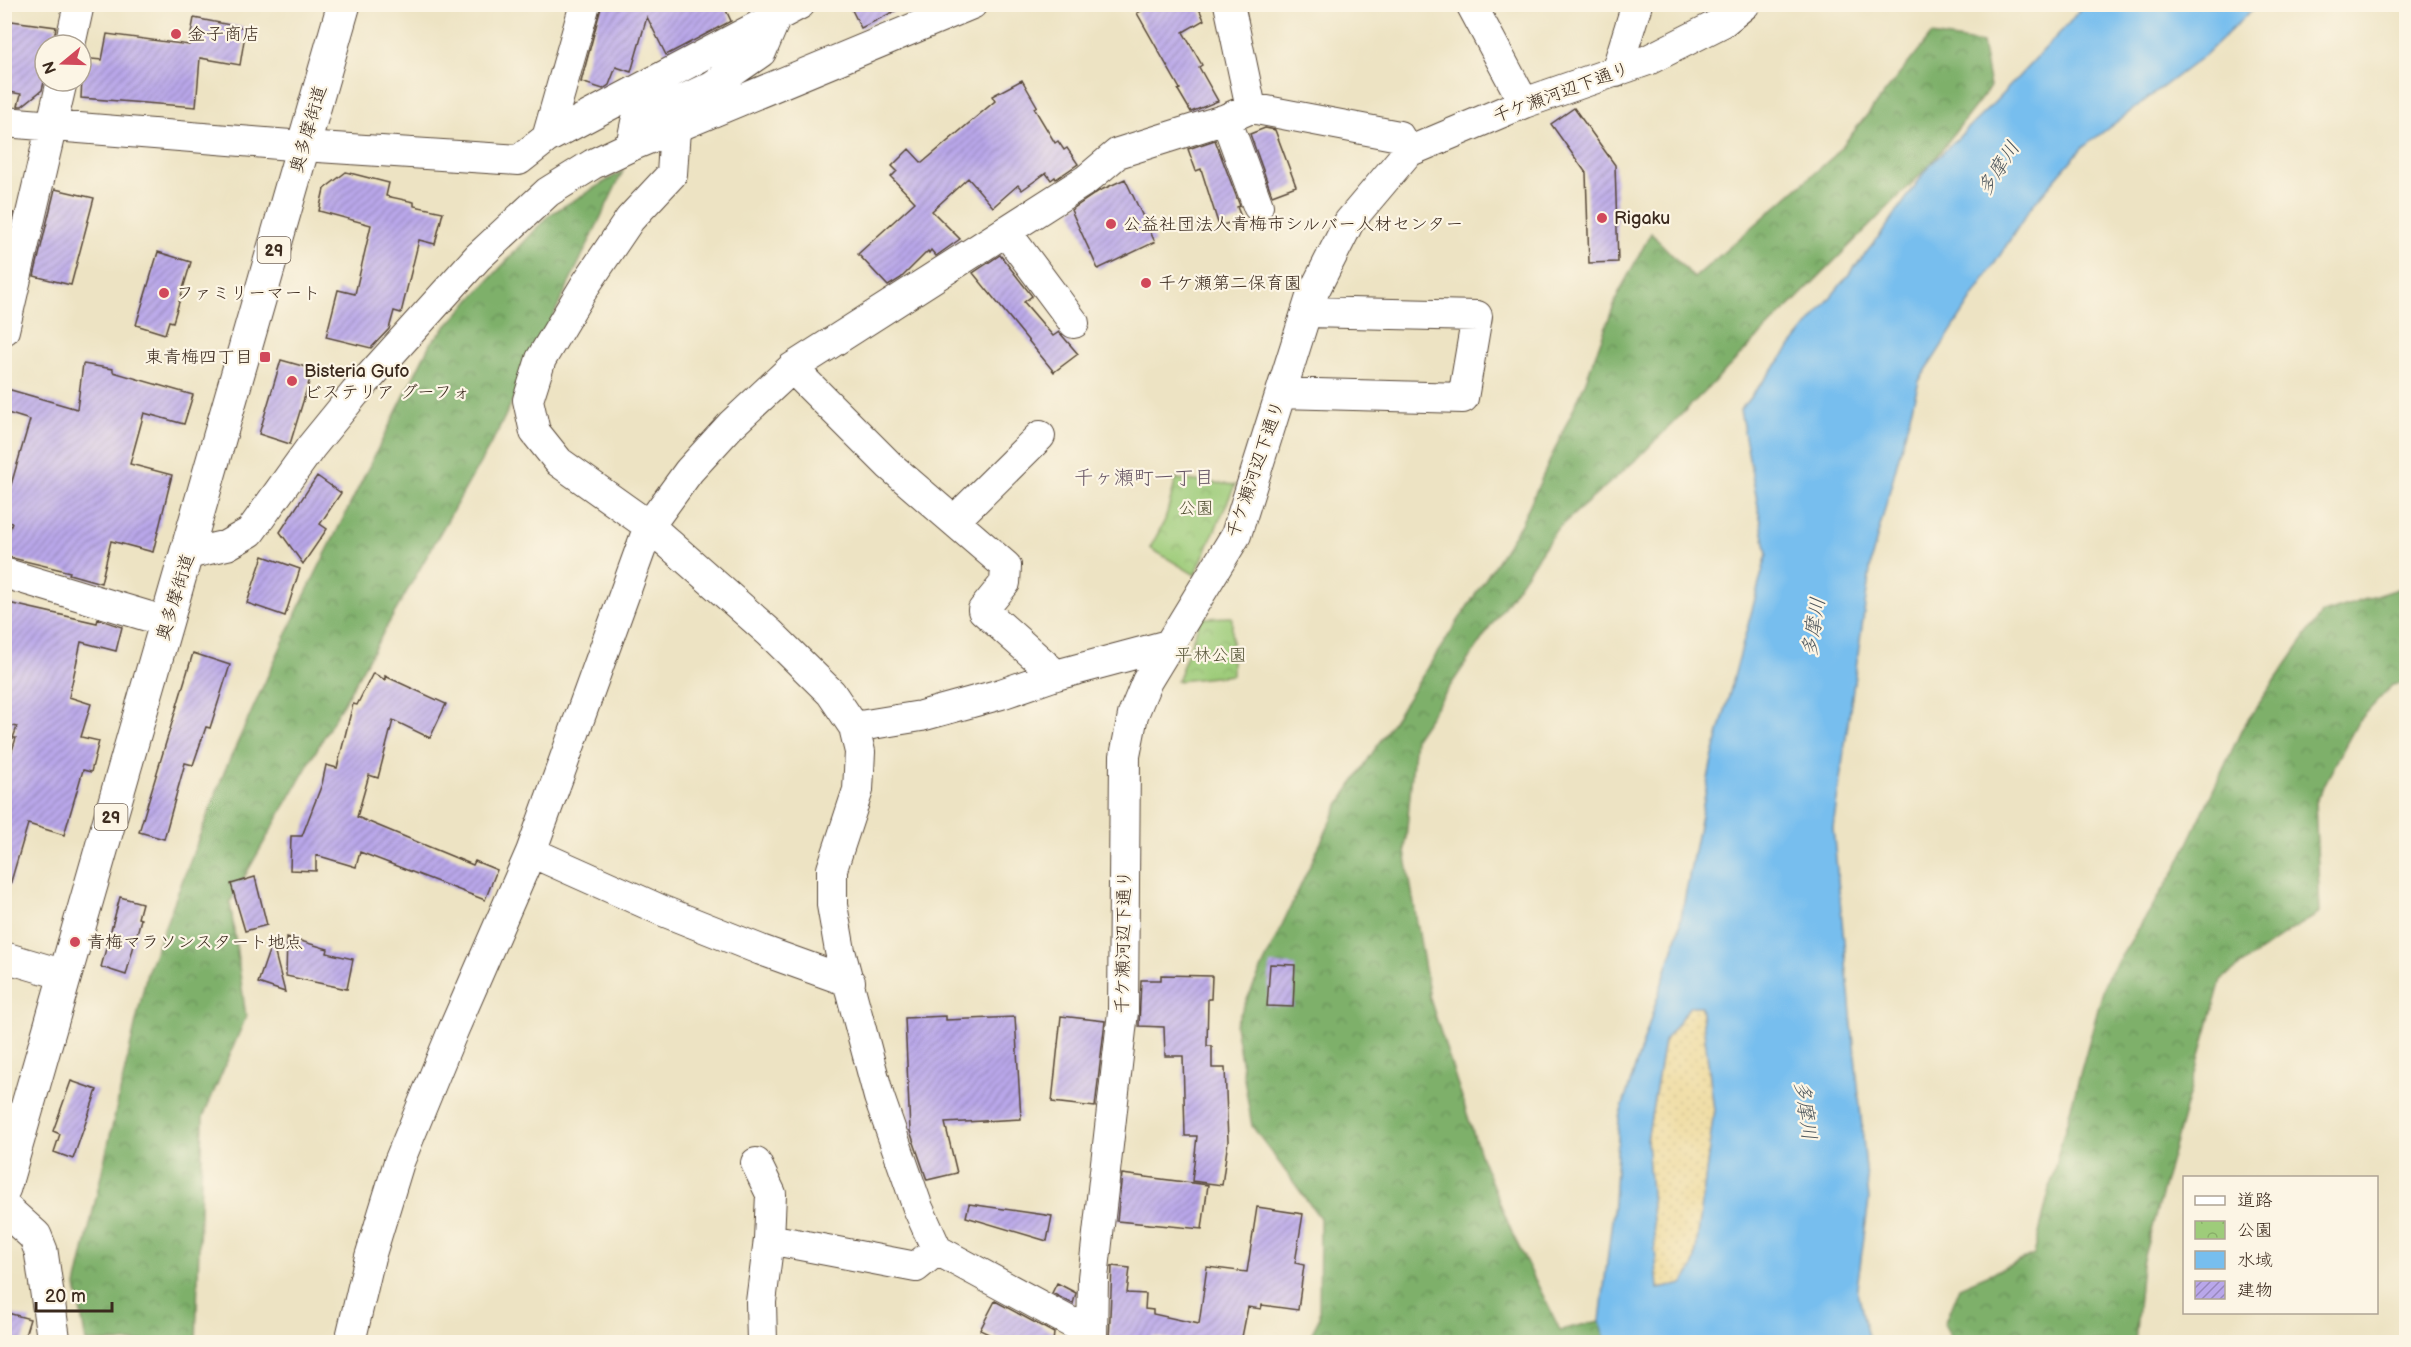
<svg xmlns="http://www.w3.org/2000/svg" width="2411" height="1347" font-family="'Balsamiq Sans','Klee One',sans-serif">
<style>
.forest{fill:url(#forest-crowns);stroke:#5c6d44;stroke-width:1.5}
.sand{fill:url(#sand-dots);stroke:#94825e;stroke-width:1.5}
.park{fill:url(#park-crowns);stroke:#6c7b4c;stroke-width:1.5}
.water{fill:#77beee;stroke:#597486;stroke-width:1.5;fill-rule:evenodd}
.building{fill:url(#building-hatch)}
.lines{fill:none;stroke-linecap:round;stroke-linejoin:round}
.minor-casing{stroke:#564637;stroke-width:32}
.major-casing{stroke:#564637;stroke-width:35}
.minor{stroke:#fff;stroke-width:30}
.major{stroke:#fff;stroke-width:33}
.poi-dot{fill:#d1495b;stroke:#fcf5e5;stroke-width:2}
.labels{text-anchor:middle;stroke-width:4.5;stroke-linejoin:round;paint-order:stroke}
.shield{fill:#fcf5e5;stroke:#75675a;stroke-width:1.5}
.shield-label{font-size:16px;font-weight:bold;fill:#3b2a1e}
.poi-label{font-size:18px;fill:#3b2a1e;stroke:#fcf5e5;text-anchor:start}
.street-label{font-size:18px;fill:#3b2a1e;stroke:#fcf5e5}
.park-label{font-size:18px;fill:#545235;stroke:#fcf5e5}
.water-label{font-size:20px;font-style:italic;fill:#4d565c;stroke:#fcf5e5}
.neighbourhood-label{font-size:20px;fill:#675665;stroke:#fcf5e5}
</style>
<defs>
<pattern id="forest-crowns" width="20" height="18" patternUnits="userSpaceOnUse" patternTransform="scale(1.5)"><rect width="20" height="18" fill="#7eb06a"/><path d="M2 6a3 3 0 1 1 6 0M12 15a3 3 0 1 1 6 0" fill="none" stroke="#688f57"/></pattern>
<pattern id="sand-dots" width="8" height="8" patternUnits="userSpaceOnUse" patternTransform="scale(1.5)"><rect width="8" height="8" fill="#eeda9e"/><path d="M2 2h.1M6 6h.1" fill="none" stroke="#cdbb88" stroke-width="1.8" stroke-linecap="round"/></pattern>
<pattern id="park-crowns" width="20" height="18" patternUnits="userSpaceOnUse" patternTransform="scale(1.5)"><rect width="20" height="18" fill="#9ecc7a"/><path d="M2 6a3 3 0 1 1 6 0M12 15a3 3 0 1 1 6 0" fill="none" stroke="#89af69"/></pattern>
<pattern id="building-hatch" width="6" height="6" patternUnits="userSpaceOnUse" patternTransform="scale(1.5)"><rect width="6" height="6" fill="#b9a7ea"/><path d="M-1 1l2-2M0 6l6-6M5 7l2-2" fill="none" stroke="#9888bd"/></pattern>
</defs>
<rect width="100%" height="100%" fill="#fcf5e5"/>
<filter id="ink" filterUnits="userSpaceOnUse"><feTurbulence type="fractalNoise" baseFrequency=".0167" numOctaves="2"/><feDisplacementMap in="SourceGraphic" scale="12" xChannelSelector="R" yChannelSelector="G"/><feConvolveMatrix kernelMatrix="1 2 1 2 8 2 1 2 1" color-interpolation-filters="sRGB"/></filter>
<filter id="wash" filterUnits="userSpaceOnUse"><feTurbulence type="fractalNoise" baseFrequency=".008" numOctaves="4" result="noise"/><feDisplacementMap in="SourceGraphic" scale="24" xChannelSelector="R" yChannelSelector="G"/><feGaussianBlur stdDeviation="1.35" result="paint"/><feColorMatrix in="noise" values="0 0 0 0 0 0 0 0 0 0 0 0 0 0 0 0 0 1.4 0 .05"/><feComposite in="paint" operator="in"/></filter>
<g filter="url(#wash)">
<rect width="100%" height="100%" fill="#ede3c3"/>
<path class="forest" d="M1931 35 1982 43 1990 87 1929 166 1638 458 1556 530 1415 738 1405 851 1430 999 1481 1157 1513 1235 1560 1330 1600 1321 1606 1342H1307L1319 1319 1320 1218 1252 1126 1235 1025 1338 806 1521 524 1585 383 1618 294 1651 233 1694 278 1835 155Z
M623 171 497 433 230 902 246 1017 203 1117 196 1342H86L76 1286 147 973 225 770 299 607 430 344 549 215Z
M2406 586V683L2392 685 2358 722 2315 802 2320 913 2283 935 2221 980 2142 1263 2135 1342H1954L1944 1324 1959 1287 2034 1255 2058 1154 2106 980 2175 871 2243 727 2321 614Z"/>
<path class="sand" d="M1690 1006H1701L1714 1110 1694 1266 1683 1285 1657 1289 1647 1140 1664 1041Z"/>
<path class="park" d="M1176 479 1235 485 1195 575 1150 548 1165 520Z
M1232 617V675L1177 681 1201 618Z"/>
<path class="water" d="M2083 5H2257L2205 55 2082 148 2031 207 1919 381 1872 557 1833 828 1869 1200 1857 1288 1869 1342H1606L1600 1321 1614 1203 1619 1118 1678 933 1712 759 1767 554 1740 410 1882 233 1929 166 1991 106 2069 23ZM1690 1006H1701L1714 1110 1694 1266 1683 1284 1658 1289 1647 1140 1664 1041Z"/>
<g id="blocks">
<path class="building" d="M602 4H723L731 21 666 55 647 17 631 72 616 67 609 85 603 89 581 82Z
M849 4H909L861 28Z
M1154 4H1197L1204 20 1183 32 1202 65 1199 67 1218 101 1191 112 1178 90 1180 89 1137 13Z
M194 18 246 28 240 65 200 58 196 107 81 98 83 59 81 61V58L102 60 107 34 189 45Z
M4 20 56 27 53 45H45V78L42 90 22 106H18L21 94 4 91Z
M1022 80 1037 106 1034 108 1055 143 1058 141 1064 150 1067 148 1078 164 1056 179 1055 177 1051 180 1046 173 1022 190 1018 185 993 207 968 178 932 211 960 239 936 256 931 250 929 253 928 251 901 278 888 286 858 254 915 202 891 177 897 171 892 166 909 149 922 163 995 101 992 96Z
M1574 108 1615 165 1618 262 1589 263 1586 173 1551 124Z
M1265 128 1275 130 1296 186 1272 195 1250 134Z
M1215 140 1240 206 1237 207 1242 219 1219 226 1201 169 1196 171 1188 149Z
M346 172 389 183 386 196 414 202V206L443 212 435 244 419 240 401 313 394 311 389 329 371 348 326 337 338 290 355 294 371 225 319 211 324 189Z
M1125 179 1155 242 1098 269 1071 210 1099 191Z
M55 189 94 198 71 285 34 276Z
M4 211 14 213 4 252Z
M158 252 191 262 173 322 169 321 165 334 136 325Z
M1000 255 1032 296 1024 302 1053 336 1059 332 1078 354 1054 372 973 273Z
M281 360 313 369 290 444 259 434Z
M83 364 113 369V372L193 395 184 424 144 413 130 464 172 475 153 552 111 541 101 583 69 574 70 572 4 556V546L12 523 4 521V494L8 495 30 420 4 412V388L77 409Z
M317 476 341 493 320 524 327 529 303 564 280 532Z
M263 556 300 569 285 616 247 603Z
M4 602 97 623 98 619 122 627 116 651 81 642 69 697 91 704 81 737 99 741 91 772 83 770 64 835 28 824 10 885 4 884V776L16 738H13L17 727 4 724Z
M193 653 230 665 210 728 206 727 193 765 185 763 164 839 139 832Z
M373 673 385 680V676L446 704 430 738 393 720 378 778 369 775 357 817 473 865 475 861 497 870 485 900 360 852 356 867 316 855V871L290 870 291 836H302L322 784 326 765 337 768 353 704 357 705Z
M255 877 267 925 245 931 231 884Z
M120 897 142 903 138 918 141 919 126 975 101 967Z
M287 937 328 949 327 953 353 959 347 989 286 976Z
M272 942 285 992 258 983Z
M1270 964 1295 965 1293 1007 1267 1006Z
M1161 975 1212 976 1211 999H1208L1207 1046H1212V1068H1225L1228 1141 1222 1185 1192 1181 1197 1136H1185L1183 1056H1165L1164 1027 1139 1026 1141 980H1161Z
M946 1016V1020L1015 1017 1021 1119 945 1123 957 1173 927 1180 910 1131 905 1018Z
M1061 1016 1105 1021 1095 1107 1052 1102Z
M71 1081 97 1090 73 1159 54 1152 60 1134 53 1131Z
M1122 1174 1208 1185 1202 1229 1117 1221Z
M969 1204 1052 1216 1047 1241 966 1217Z
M1257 1207 1303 1214 1295 1263 1304 1265 1298 1310 1262 1305 1261 1309 1248 1307 1241 1342H1180L1152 1336V1342H1109L1112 1266 1130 1268 1127 1293 1146 1294 1145 1309 1153 1310V1314L1199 1324 1207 1267 1247 1272Z
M1057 1283 1076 1293 1073 1304 1052 1293Z
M995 1301 1054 1333 1053 1342H1005L980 1330Z
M4 1312 30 1319 23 1342H4Z"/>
</g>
</g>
<g filter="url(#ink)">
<use href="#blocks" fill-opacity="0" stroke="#564637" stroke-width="1.5"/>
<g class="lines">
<g class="minor-casing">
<path id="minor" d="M1229 4 1251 108
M1471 4 1524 103
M70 45 79 4
M1616 72 1637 4
M1226 119 1258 206
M4 122 303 146 519 160 547 138 800 4
M675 129 672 174 630 219 586 284 541 359 528 400 535 432 559 462 649 526 770 633 831 693 854 727 860 752 858 790 832 869V905L840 951 879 1097 918 1208 937 1250 1072 1323H1092
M547 138 585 4
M631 146 636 122 712 86 761 52 776 17
M1006 232 1074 323
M4 330 62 81
M792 368 890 466 1006 566 1005 583 983 610 1056 675
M1281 393 1463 398 1477 316 1307 312
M954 521 1040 436
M188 554 227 545 250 532 311 447 355 393 478 257 548 192 593 164 631 146 972 4
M4 573 167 622
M854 727 921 716 1001 694 1056 675 1168 645
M531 852 663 911 761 950 850 982
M4 957 65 975
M756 1163 771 1194 769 1239 761 1302 762 1342
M769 1239 916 1267 937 1250
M350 1342 370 1257 399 1162 452 1033 531 852 649 526 689 471 731 425 792 368 1086 180 1118 153 1226 119 1251 108 1399 136 1408 152
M1092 1342 1093 1278 1123 1012 1125 756 1133 715 1147 681 1236 535 1311 297 1349 222 1408 152 1524 103 1648 60 1723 22 1745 4"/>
</g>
<g class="major-casing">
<path id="major" d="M4 1188 344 4
M4 1208 35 1236 41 1251 54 1342"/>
</g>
<use href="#minor" class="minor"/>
<use href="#major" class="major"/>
</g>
</g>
<g class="poi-dot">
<circle cx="176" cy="34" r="6"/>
<circle cx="1602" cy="218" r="6"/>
<circle cx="1111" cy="224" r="6"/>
<circle cx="1146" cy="283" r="6"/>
<circle cx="164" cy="293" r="6"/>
<rect x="259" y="351" width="12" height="12" rx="3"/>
<circle cx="292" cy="381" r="6"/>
<circle cx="75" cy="942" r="6"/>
</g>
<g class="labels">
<g class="shield">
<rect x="257.5" y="237" width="33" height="26" rx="4.5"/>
<rect x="94.5" y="804" width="33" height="26" rx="4.5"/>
</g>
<g class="shield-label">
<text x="274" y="256">29</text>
<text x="111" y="823">29</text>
</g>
<g class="poi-label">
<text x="188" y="40">金子商店</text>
<text x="1614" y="224">Rigaku</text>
<text x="1123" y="230">公益社団法人青梅市シルバー人材センター</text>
<text x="1158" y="289">千ケ瀬第二保育園</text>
<text x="176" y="299">ファミリーマート</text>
<text x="253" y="363" text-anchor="end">東青梅四丁目</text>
<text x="304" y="377">Bisteria Gufo<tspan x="304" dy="21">ビステリア グーフォ</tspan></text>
<text x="87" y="948">青梅マラソンスタート地点</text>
</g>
<g class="street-label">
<text transform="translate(1561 92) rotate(-20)" y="6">千ケ瀬河辺下通り</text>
<text transform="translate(308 129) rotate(-74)" y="6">奥多摩街道</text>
<text transform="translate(1255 469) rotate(-71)" y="6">千ケ瀬河辺下通り</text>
<text transform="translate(175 597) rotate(-73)" y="6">奥多摩街道</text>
<text transform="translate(1123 942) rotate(-89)" y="6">千ケ瀬河辺下通り</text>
</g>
<g class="park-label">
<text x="1196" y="514">公園</text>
<text x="1211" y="661">平林公園</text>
</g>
<g class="water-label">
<text transform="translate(1998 168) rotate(-57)" y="7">多摩川</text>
<text transform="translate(1813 627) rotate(-81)" y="7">多摩川</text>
<text transform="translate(1806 1110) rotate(82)" y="7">多摩川</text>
</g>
<g class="neighbourhood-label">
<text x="1144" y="484">千ヶ瀬町一丁目</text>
</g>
</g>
<rect width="2411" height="1347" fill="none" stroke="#fcf5e5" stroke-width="24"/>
<rect x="2183" y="1176" width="195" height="138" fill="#fcf5e5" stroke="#afa495" stroke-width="1.5"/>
<rect x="2195" y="1196" width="30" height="9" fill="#ffffff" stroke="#afa495" stroke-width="1.5"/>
<text x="2237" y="1206" font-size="18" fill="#3b2a1e">道路</text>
<rect x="2195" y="1221" width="30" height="18" fill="url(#park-crowns)" stroke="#afa495" stroke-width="1.5"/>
<text x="2237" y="1236" font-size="18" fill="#3b2a1e">公園</text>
<rect x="2195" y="1251" width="30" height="18" fill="#77beee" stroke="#afa495" stroke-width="1.5"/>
<text x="2237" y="1266" font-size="18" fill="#3b2a1e">水域</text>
<rect x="2195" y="1281" width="30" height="18" fill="url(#building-hatch)" stroke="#afa495" stroke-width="1.5"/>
<text x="2237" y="1296" font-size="18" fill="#3b2a1e">建物</text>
<g transform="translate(63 63) rotate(251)"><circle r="28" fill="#fcf5e5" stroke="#afa495" stroke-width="1.5"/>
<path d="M0-4.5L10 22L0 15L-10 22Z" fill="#d1495b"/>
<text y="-9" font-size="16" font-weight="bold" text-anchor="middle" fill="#3b2a1e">N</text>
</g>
<path d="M36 1302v9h76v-9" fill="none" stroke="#3b2a1e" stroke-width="3"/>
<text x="45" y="1302" font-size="18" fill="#3b2a1e" stroke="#fcf5e5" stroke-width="4.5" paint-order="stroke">20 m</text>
</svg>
